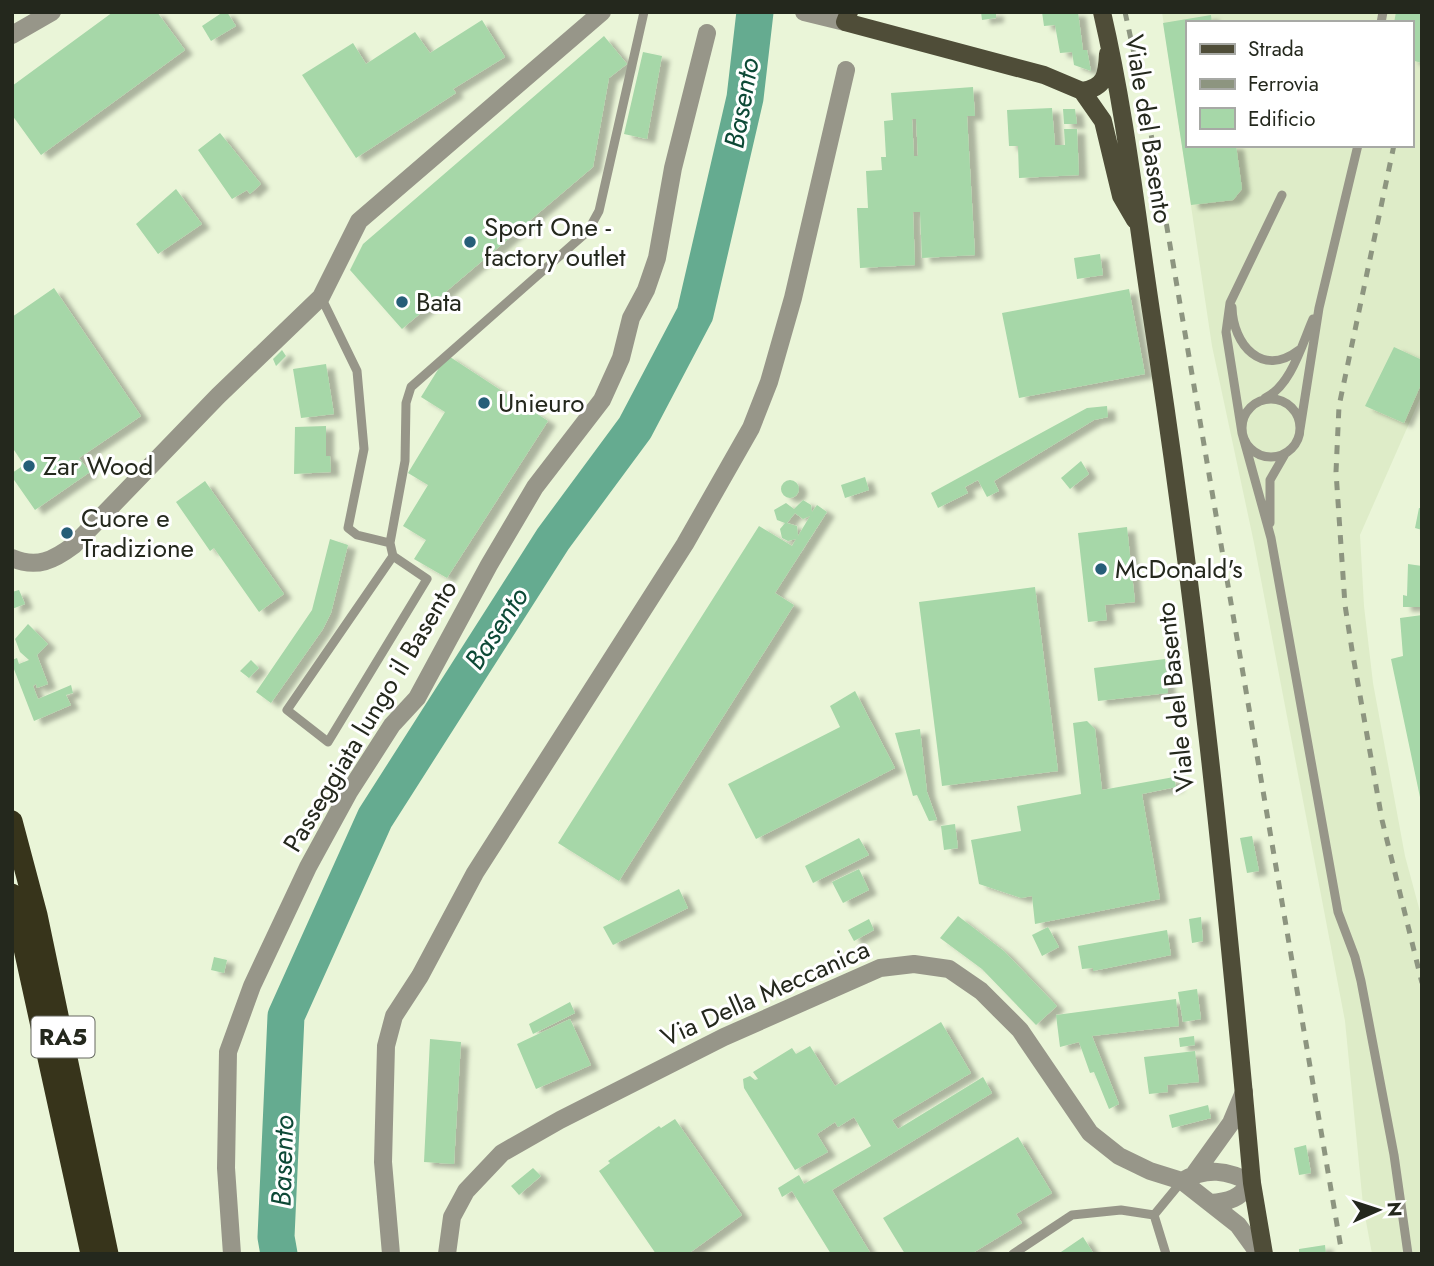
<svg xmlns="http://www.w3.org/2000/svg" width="1434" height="1266" font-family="Jost,sans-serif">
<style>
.built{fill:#deecc8;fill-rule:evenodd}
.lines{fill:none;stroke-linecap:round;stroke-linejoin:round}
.river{stroke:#65ab90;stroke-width:37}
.building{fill:#a6d7a8;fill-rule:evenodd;filter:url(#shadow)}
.lane{stroke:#979689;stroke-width:9}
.street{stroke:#979689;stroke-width:18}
.primary{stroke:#4f4d38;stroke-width:18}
.highway{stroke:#37341b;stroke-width:21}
.rail{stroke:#8d9580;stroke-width:5;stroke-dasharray:9 9;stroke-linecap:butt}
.poi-dot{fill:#265e78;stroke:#fff;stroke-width:2.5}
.labels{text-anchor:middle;stroke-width:6;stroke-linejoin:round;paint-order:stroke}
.shield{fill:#fff;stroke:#666861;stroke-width:2}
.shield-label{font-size:24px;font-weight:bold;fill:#24281d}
.street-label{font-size:26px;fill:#24281d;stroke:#fff}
.poi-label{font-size:26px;fill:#24281d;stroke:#fff;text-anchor:start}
.water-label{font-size:28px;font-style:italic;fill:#0d4936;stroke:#fff}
</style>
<defs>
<filter id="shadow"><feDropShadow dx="8" dy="4.5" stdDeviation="2" flood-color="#0004"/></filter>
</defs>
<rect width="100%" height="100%" fill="#eaf5d8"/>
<path class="built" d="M1162 12H1422V394L1360 535 1364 606 1373 683 1405 856 1422 919V1254H1372L1363 1205 1345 1021 1254 543 1212 346ZM1187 23H1411V145H1187Z"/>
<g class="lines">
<path class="river" d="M279 1254 276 1237 286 1016 375 818 553 539 635 428 695 314 745 98 755 12"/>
</g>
<path class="building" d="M113 12H157L185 50 41 155 12 115V86Z
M223 12H227L236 26 211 41 202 26Z
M981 12H996V18L982 20Z
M1042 12H1078L1083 50H1087L1091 71 1074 65 1072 52 1060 53 1055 25 1044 26Z
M1396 12H1422V63L1411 60V23H1394Z
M1211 15 1212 23H1187V145H1236L1242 189 1233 200 1191 205 1163 23Z
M482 20 505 57 453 89 456 93 356 158 302 75 353 43 366 64 415 32 430 53Z
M604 36 627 64 609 78 593 167 402 329 350 270 363 244Z
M643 52 662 56 647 139 624 134Z
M973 87 975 116H967L975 255 922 258 920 212H913L915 265 860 268 857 208H868L866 171 882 170 881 157H886L884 121 893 120 891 93ZM912 119H916L918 156H914Z
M1052 108 1055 145H1065L1064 129H1077L1079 175 1019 178 1018 146H1009L1007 110Z
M1063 109H1075L1077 124H1064Z
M220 133 261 184 250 194 247 190 232 199 198 150Z
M176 189 202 224 158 254 136 224Z
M1100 254 1103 275 1077 279 1074 258Z
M54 288 141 416 79 458 90 472 35 510 12 477V473L24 465 12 447V317Z
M1129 289 1145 374 1019 398 1002 313Z
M1394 347 1422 360V382L1404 423 1365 406Z
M282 350 286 356 276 366 273 359Z
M447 355 548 421 447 578 414 559 426 540 403 526 428 485 408 473 445 412 421 397Z
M326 364 334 414 301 418 293 369Z
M1107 406 1108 417 1094 420 994 481 999 491 987 497 978 480 965 487 968 493 938 508 931 493 1087 408Z
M326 426V456H330L331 472 294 474 295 427Z
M1081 461 1089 474 1070 489 1061 478Z
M865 477 869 490 845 498 841 485Z
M781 489a9 9 0 1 1 18 0a9 9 0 1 1-18 0Z
M205 481 284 594 259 612 214 548 210 551 176 502Z
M803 500 811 505 812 512 817 505 827 512 775 593 794 605 619 881 558 843 759 526 792 546 796 539 788 541 782 538 780 529 785 523 777 520 774 510 786 503 794 509ZM795 513 803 519 810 516 798 536 797 526 787 523Z
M1419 508H1422V530L1415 528Z
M1127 527 1135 602 1105 605 1107 620 1088 622 1078 533Z
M330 539 348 545 331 613 323 629 271 703 256 692 312 610Z
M1408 564 1422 566V607H1403V595L1407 596Z
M1035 587 1058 771 942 786 919 602Z
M19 590 25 604 12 609V592Z
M1422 615V802H1421L1391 659 1403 656 1400 618Z
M28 624 48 644 37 655 48 684 37 688 36 684 33 686 38 699 71 685 73 693 66 695 71 705 34 721 12 664V660L17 658 19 664 29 660 20 652 15 639Z
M1165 659 1168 693 1098 701 1094 668Z
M251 660 259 668 249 678 240 671Z
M855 691 895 768 756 839 728 784 840 727 830 706Z
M1087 721 1095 729 1102 790 1174 777 1176 787 1142 794 1160 899 1035 924 1032 896 1021 898 979 884 971 840 1021 831 1017 806 1081 794 1073 723Z
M920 729 927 792 937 820 929 821 917 795 913 796 895 733Z
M955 824 958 848 944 850 941 826Z
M1252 836 1259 871 1247 873 1240 838Z
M859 838 869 855 813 883 805 866Z
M859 869 869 890 843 903 832 882Z
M679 889 688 908 613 945 603 927Z
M958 916 1004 951 1057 1006 1036 1025 982 969 940 938Z
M1201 917 1203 941 1192 943 1189 919Z
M869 919 874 930 854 941 848 930Z
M1048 927 1059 947 1042 956 1032 935Z
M1167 930 1171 955 1093 971V968L1082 969 1078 946Z
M214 957 227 960 224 973 211 970Z
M1197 989 1201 1019 1183 1022 1178 992Z
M1176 999 1179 1026 1092 1036 1119 1104 1109 1109 1094 1072 1090 1073 1079 1042 1060 1047 1056 1015Z
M570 1002 575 1013 533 1034 529 1024Z
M570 1019 591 1065 536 1089 517 1044Z
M941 1022 971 1073 892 1120 898 1129 983 1077 992 1093 832 1190 871 1254H831L792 1191 782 1197 778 1188 799 1175 804 1184 871 1146 854 1117 838 1127 835 1122 817 1134 828 1152 795 1170 744 1088 743 1079 750 1076 755 1080 758 1079 753 1072 792 1048 796 1054 810 1046 835 1086Z
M1194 1036 1195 1045 1180 1047 1179 1038Z
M430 1039 461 1042 454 1164 424 1162Z
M1195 1051 1199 1082 1167 1085 1168 1092 1149 1094 1144 1057Z
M1208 1105 1211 1118 1172 1128 1169 1115Z
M675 1119 742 1215 688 1254H656L599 1171 610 1163 608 1161 659 1126 661 1128Z
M1018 1137 1052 1193 1016 1214 1022 1223 971 1254H905L883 1218Z
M1306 1145 1311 1173 1299 1175 1294 1148Z
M533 1168 541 1176 519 1195 511 1186Z
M1083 1237 1094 1254H1058Z
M1325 1245 1326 1254H1299V1249Z"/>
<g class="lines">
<path class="lane" d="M1381 23 1383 12
M1282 195 1230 303 1226 332 1242 433 1271 538 1338 912 1355 957 1361 981 1394 1155 1408 1254
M321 297 357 371 364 449 348 528 357 535 390 543
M1232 307C1233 345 1262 378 1299 350
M1265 398C1291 386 1302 344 1313 319
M1242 428a29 29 0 1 1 58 0a29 29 0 1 1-58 0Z
M1300 429 1319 308 1358 145
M1270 523V480L1285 454
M393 556 287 710 328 742 427 579 393 556 390 543 405 461 406 403 411 387 588 231 599 211 644 12
M1154 1215 1182 1181
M1154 1215 1166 1254
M1013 1254 1072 1215 1121 1210 1154 1215"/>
<path class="street" d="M804 12 845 22
M12 35 52 12
M12 558C37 569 54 560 74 545L218 396 321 297 359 221 602 12
M1195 1173 1231 1123 1244 1092
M1210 1203 1238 1225 1259 1254
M232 1254 226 1168 228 1052 252 986 308 867 349 792 392 725 417 698 489 565 535 487 602 400 621 358 631 318 646 290 657 258 673 168 707 33
M391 1254 383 1162 386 1046 394 1016 420 976 475 873 685 544 751 428 769 382 793 298 846 70
M447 1254 452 1217 466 1191 502 1153 560 1120 724 1037 880 968 914 964 949 969 981 991 1020 1030 1090 1133 1119 1156 1150 1171 1182 1181 1210 1203C1230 1202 1239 1198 1252 1183 1227 1170 1207 1167 1182 1181"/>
<path class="primary" d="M849 12 845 22 1044 75 1082 91 1103 121 1121 196 1135 220
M1102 12C1125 111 1136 211 1151 311 1196 600 1226 892 1252 1183L1264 1254
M1082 91C1105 88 1107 75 1108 54"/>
<path class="highway" d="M12 821 37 915 108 1254
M12 894 91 1254"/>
<path class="rail" d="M1125 12 1149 122 1342 1254
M1394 145 1339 406 1336 472 1345 605 1352 650 1382 820 1422 983"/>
</g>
<g class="poi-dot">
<circle cx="470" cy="242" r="7"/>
<circle cx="402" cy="302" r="7"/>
<circle cx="484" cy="403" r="7"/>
<circle cx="29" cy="466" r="7"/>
<circle cx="67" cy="533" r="7"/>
<circle cx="1101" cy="569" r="7"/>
</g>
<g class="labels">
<rect class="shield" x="31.5" y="1016.5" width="63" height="41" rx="5"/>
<g class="shield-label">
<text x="63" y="1045">RA5</text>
</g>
<g class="street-label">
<text transform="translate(1149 129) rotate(81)" y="9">Viale del Basento</text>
<text transform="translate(1175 697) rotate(-96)" y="9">Viale del Basento</text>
<text transform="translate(370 716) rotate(-59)" y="9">Passeggiata lungo il Basento</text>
<text transform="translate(765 993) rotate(-24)" y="9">Via Della Meccanica</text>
</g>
<g class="poi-label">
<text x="484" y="236">Sport One -<tspan x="484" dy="30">factory outlet</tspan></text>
<text x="416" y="311">Bata</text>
<text x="498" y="412">Unieuro</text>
<text x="43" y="475">Zar Wood</text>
<text x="81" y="527">Cuore e<tspan x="81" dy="30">Tradizione</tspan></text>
<text x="1115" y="578">McDonald's</text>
</g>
<g class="water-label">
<text transform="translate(741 103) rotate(-80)" y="10">Basento</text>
<text transform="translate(496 628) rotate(-57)" y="10">Basento</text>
<text transform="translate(282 1161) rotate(-88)" y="10">Basento</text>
</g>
</g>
<rect width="1434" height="1266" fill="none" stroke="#24281d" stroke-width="28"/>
<rect x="1186" y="21" width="228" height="126" fill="#ffffff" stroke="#a7a9a5" stroke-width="2"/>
<rect x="1200" y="44" width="35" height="10" fill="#4f4d38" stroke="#a7a9a5" stroke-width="2"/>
<text x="1248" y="56" font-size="21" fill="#24281d">Strada</text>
<rect x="1200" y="79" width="35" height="10" fill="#8d9580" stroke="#a7a9a5" stroke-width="2"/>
<text x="1248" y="91" font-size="21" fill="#24281d">Ferrovia</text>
<rect x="1200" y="108" width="35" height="21" fill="#a6d7a8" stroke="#a7a9a5" stroke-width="2"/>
<text x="1248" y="126" font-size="21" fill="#24281d">Edificio</text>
<g transform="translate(1378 1210) rotate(87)" stroke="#ffffff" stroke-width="5" paint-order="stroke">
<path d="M0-5L12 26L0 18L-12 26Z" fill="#24281d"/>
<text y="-10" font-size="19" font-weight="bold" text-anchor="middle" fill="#24281d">N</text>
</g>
</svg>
